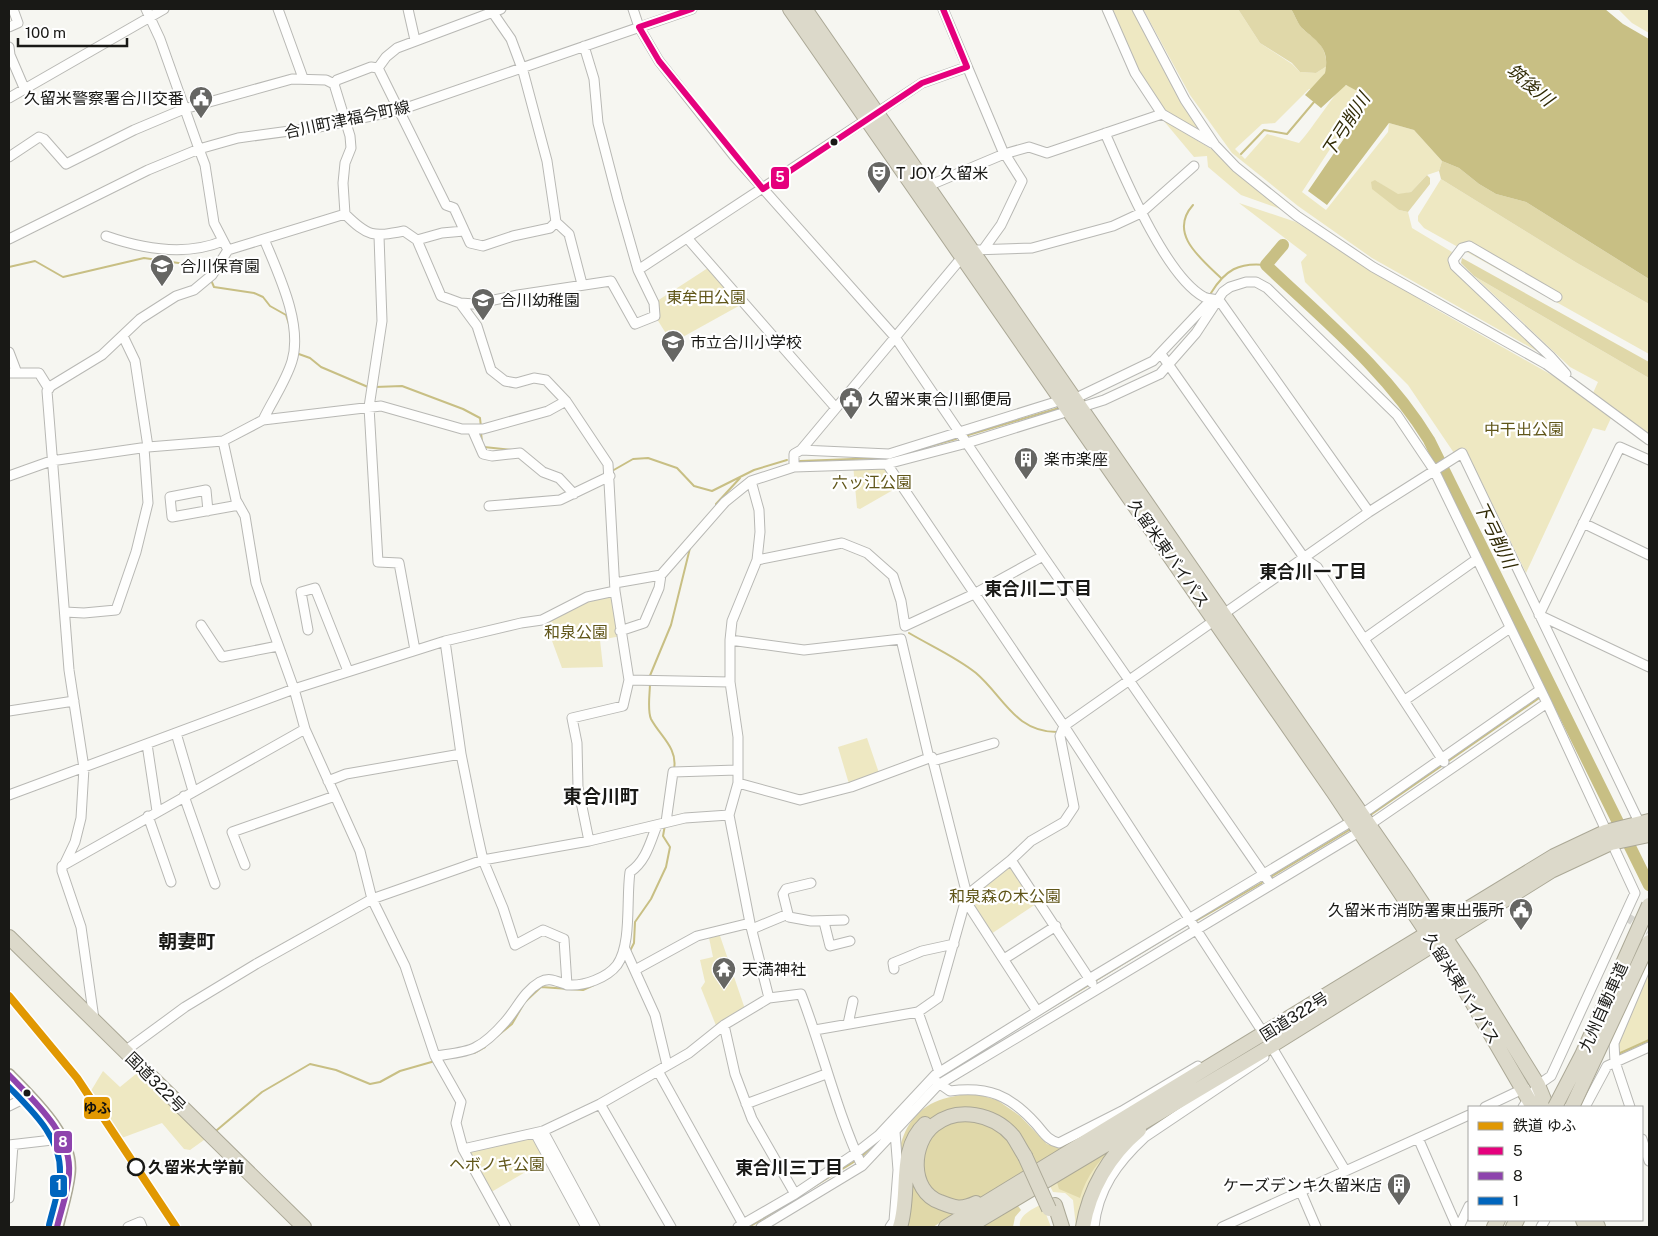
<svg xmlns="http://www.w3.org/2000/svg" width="1658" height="1236" font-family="'Public Sans','Noto Sans JP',sans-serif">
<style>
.green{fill:#eee8c2}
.forest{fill:#e0d8a9}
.water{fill:#c8bf84}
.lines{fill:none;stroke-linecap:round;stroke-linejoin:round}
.stream{stroke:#c8bf84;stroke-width:2}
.river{stroke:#c8bf84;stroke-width:12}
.minor-tunnel{stroke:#d5d5d0;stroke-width:9;stroke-dasharray:9 4.5;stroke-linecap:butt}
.minor-casing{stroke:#b8b8b4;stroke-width:11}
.major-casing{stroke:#aba896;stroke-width:14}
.highway-casing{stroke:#aba896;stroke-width:16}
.minor{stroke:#fefefd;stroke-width:9}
.major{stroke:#e9e8de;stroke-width:11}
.highway{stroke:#dcd9ca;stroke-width:14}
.highway-bridge-casing{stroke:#aba896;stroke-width:16;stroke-linecap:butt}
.highway-bridge{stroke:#dcd9ca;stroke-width:14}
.bus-1-casing{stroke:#fff;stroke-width:10}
.bus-2-casing{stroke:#fff;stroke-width:10}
.bus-3-casing{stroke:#fff;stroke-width:10}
.bus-1{stroke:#e5007d;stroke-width:6}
.bus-2{stroke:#8e44ad;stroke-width:6}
.bus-3{stroke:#0065bd;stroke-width:6}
.rail-1-casing{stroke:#fff;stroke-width:11}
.rail-1{stroke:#e19802;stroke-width:8}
.bus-dot{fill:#191916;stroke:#fff;stroke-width:2}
.stop-dot{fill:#fff;stroke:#191916;stroke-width:2.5}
.labels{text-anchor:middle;stroke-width:4.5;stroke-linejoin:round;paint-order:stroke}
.poi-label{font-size:16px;fill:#191916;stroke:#fff;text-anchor:start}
.street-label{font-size:16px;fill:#191916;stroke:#fff}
.park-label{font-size:16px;fill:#605619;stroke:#fff}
.stop-label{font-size:16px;font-weight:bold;fill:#191916;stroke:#fff;text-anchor:start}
.water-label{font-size:18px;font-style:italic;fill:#312b06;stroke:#fff}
.neighbourhood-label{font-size:18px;font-weight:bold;fill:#191916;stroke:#fff}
.quarter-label{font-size:19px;font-weight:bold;fill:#191916;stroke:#fff}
.line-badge{stroke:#fff;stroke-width:2}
.badge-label{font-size:14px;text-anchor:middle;font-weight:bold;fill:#fff}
.pale-badge-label{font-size:14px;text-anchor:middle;font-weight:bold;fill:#111}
</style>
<rect width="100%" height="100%" fill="#f6f6f1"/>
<path class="green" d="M1109 9H1133L1176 91 1202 135 1165 111 1138 75Z
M1143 9H1238L1260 43 1292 64 1300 72 1316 73 1327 66 1325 73 1312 89H1309L1275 123 1262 124 1235 149 1245 159 1267 134 1299 143C1315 125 1326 105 1342 87 1355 81 1362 96 1367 105L1351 117 1302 192 1326 210 1388 132 1389 123 1414 130 1442 161 1439 171 1427 175 1411 192 1398 195 1375 180 1399 210 1408 212 1412 228 1452 252 1450 267 1542 354 1372 258 1298 206 1232 153 1190 95Z
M1618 9H1649V33L1632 23Z
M1163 120 1213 150 1241 177 1283 210 1241 195 1208 167 1207 156 1194 157Z
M1441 179 1577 263 1649 304V354L1424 228 1418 221V216Z
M1239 203 1296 222 1432 307 1557 378 1611 418 1605 431 1593 428 1526 573 1465 448 1454 453 1408 385 1305 282 1301 262 1307 255Z
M711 266 744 303 672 343 655 316 654 303Z
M1474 276 1649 378V435L1593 393 1598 382 1570 367Z
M853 464H887L900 486 860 509 857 508Z
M615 591 621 636 600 640 603 667 562 668 544 619 587 597Z
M867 738 879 773 849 784 838 747Z
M1011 860 1039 902 988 936 967 895Z
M718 930 746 1012 717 1028 701 988 705 982 700 960 713 957 708 933Z
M1649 961V1047L1615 1062 1614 1043Z
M142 1069 211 1135 190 1150 184 1149 162 1123 119 1139 89 1094 103 1071 120 1087Z
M540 1132 551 1157 488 1194 463 1149Z
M1128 1135 1080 1227H1076L1073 1200 1065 1193 1053 1192 1050 1186Z
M1042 1204 1051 1227H1020C1018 1215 1033 1209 1042 1204Z"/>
<path class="forest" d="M1238 9H1291C1295 15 1298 25 1304 30 1319 42 1325 45 1327 66L1316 73 1300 72 1292 63 1260 43Z
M1442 161 1459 168 1479 184 1496 194 1526 202 1649 279V304L1577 263 1441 179 1439 171Z
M1427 175 1430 178V184L1408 212 1399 210 1372 189 1371 182 1375 180 1398 194 1411 192Z
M1462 258 1649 362V378L1474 276 1461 263Z
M973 1093 997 1100 1020 1116 1047 1144 1058 1147 1069 1144 933 1227H894C897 1185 888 1123 935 1102 946 1097 960 1095 973 1093Z
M1117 1143C1100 1159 1086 1176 1080 1198L1059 1189 1056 1179Z
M1018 1206 1021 1210 1015 1217 1013 1227H978L1000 1212Z"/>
<path class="water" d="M1291 9H1605L1623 24 1649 39V279L1526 202 1496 194 1479 184 1459 168 1442 161 1414 130 1389 123 1327 205 1308 191 1367 105 1361 93 1346 85 1321 108 1305 95 1325 73C1330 49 1319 43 1303 29 1298 25 1295 15 1291 9Z"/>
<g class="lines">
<path class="stream" d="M1241 154 1264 130 1287 134 1314 102
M1193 205C1168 233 1200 258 1221 278
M9 267 35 261 63 277 144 258 206 267 209 273
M211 280 214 287 254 293 263 297 270 306 286 315 289 324
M1211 293C1225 270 1239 262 1266 265
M296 353 310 358 321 367 368 387
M375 387 402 386 463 409 480 418 481 427
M481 432 482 442
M965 436 1059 408
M484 447 512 450
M919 449 956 439
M800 461 880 458
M612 471 633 459 648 458 677 468 694 486 712 491 754 470 787 460
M716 507V504L740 478
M909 633C931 646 956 657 976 673 1004 697 1015 732 1057 732
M649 678 671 625 690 548
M650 683C650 693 647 710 651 719 660 736 678 748 674 769
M1546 694 1552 690
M1447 762 1542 696
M1369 816 1443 765
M1269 878 1351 829
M1194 922 1265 881
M629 953 634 943 635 922 651 899 666 867 670 847 663 836 665 825
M1095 981 1189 924
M526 1001 541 987 583 990 594 985
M1039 1015 1089 985
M496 1037 512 1024 523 1005
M474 1053 485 1047
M1618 1054 1649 1040
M217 1130 262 1092 310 1064 336 1070 370 1084 380 1082 400 1071 435 1061
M861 1157 875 1143
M810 1189 857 1160
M749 1227 785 1205"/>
<path class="river" d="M1283 245 1266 265C1324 320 1387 371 1429 440L1649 885"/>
<path class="minor-tunnel" d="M1625 916 1649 931"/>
<g class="minor-casing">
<path id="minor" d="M146 9 160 39 199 149 205 165 214 223 228 250
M278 9 303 78
M408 9 415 40
M633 9 639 27 659 61 734 156 895 337 1043 556 1271 885
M943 9 1004 154
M1107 9 1135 73 1162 114 1212 143
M1137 9 1185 100 1215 145 1236 167 1297 216 1373 267 1546 364 1649 440
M493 13 511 39 523 71 547 161 556 222 569 234 582 284
M9 27 18 23 13 9
M9 47 10 55 25 90
M378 68 446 205 454 208 470 243 483 246 513 236 550 228 556 222
M378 68 386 57 397 48 501 9
M334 84 337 80 371 67 378 68
M9 98 164 9
M1105 133C1123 174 1165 276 1204 297 1208 299 1214 299 1219 300L1369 512
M9 157 39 137 44 139 66 164 134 130 184 109 292 79 326 80 334 84 350 136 351 148 345 163 343 183 345 214C368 237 373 237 404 231L417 240 441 296 460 303 475 304 518 295 611 281 635 324 655 316 654 303 638 270 618 200 598 123 594 79 584 46
M928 186 1004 154 1029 147 1047 153 1162 114
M106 236C143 249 187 256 223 241
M379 236 382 321 369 407 378 562 399 563 415 650
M9 239 148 170 199 149 238 138 319 127 400 110 692 9
M688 239 835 407
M417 240 442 233 464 231
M983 250 1001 225 1022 181 1005 154
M638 270 922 83 967 67
M1557 297 1469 246 1462 248 1453 260 1455 266 1550 356 1566 374
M460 303 477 326 491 370 505 381 516 383 534 378 546 380 566 401 608 464 615 591 629 680
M123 336 135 361 148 447
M9 352 17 373
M1161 354 1305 559 1317 567 1444 762
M9 373H39L49 389
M263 420C272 401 286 381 292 361 303 324 278 273 264 239
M472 429 483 454 492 456 520 453 543 472 559 478 574 494
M223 441 236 500 245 516 256 583 294 689 305 729 360 851 372 899 405 966 435 1056 461 1102 456 1123 463 1149 506 1227
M801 450 889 454 1062 400 1074 399 1153 361 1206 305 1216 301
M1649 460 1620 447 1539 615 1649 667
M887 464 1064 726 1369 512 1462 453 1639 822 1643 826
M794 467V454L801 450 963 256 973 250 1032 248 1113 226 1141 213 1194 166
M9 476 51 461 148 447 223 441 263 420 381 406 462 429H483L548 411 566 401
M751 481 759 510 760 532 757 560 732 621 730 640V682L738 737V783L729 815 750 923 769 998
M489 506 560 500 610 476
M208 511 206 490 170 497 172 517 239 505
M1583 523 1649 555
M757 560 842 543 867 553 893 576 901 601 905 626 974 594 1043 556
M615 583 661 575 725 502 751 481 794 467 887 464 967 443 1104 400 1160 374 1196 333 1223 292 1230 287 1246 282H1256L1267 288 1397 415 1434 470 1547 703 1635 893 1551 1076 1538 1085 1523 1107
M65 612 84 613 116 610 136 552 148 503 144 448
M201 625 222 657 278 646
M308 630 301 592 315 588 348 671
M620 631 644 623 659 588 661 575
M1364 639 1477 559
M730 640 804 650 901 639 929 758 932 757 967 895 938 998 918 1012 815 1030
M445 641 461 754 475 824 483 860 503 908 515 945 543 930 564 939 567 985
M1405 700 1510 628
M9 711 74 701
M176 733 193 791
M147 744 157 811
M933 761 994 743
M328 781 346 774 461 754
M738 783 800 800 851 787 929 758
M9 795 294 689 445 641 521 623 542 620 587 597 615 591
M184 796 215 884
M148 816 171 882
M666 822 673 772 737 770
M589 841 578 787 577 743 572 718 623 706 629 680 730 682
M1011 860 1092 983
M65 863 75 842 81 818 84 768 69 670 47 391 51 386 102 355 140 319 176 296 194 290 212 275 228 250 345 214
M245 865 232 832 335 796
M967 895 1011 860 1031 841 1064 822 1074 807 1060 736 1064 726 1264 1034 1345 1170
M965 900 1037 1011
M788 914 789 917 811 921 844 920
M824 922 830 946 850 941
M752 929 788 914 783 894 786 889 811 883
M625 949 655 1015 667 1065
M1004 959 1056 926
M894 969 893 963 922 951 954 944
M635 970 697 936 750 923
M918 1012 939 1072
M94 1019 81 927 62 871V866L305 729
M848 1024 853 1001
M724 1025 735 1074 752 1119 795 1194
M125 1051 185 1007 256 964 372 899 483 860 589 841 685 818 729 815
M435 1056C447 1054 466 1053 476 1047 486 1042 498 1030 505 1022 517 1009 523 992 540 982 551 976 558 983 569 985 584 986 607 978 617 965 632 944 626 899 630 872 646 861 650 843 657 825
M658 1071 743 1224
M937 1082 950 1091C988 1086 1010 1095 1036 1124 1044 1133 1047 1140 1059 1143L1122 1111 1198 1066
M600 1104 671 1227
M746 1104 826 1074
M9 1106 29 1096
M1485 1107 1525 1088
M1585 1107 1607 1066 1649 1047
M1630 1107 1615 1062 1614 1043 1649 960
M543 1131 595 1227
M535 1133 586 1227
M1418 1138 1457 1227
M1642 1139 1649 1161
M9 1145 61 1139
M463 1149 543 1131 600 1104 689 1053 724 1025 769 998 801 994C823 1051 836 1110 862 1166
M1301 1192 1316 1227
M9 1198 13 1145
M128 1227 140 1222 142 1227
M738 1227 795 1194 856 1153 879 1135 935 1075 1089 979 1352 821 1540 690
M761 1227 862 1166 938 1085 1359 832 1547 703
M890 1227 894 1221 898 1170 895 1132
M1094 1227C1098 1189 1117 1163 1145 1137L1264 1057
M1222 1227 1469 1115
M1459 1227 1469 1206
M1541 1227 1545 1220"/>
</g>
<g class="major-casing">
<path id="major" d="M9 1075C32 1099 74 1137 69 1174 67 1192 61 1210 57 1227"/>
</g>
<g class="highway-casing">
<path id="highway" d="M790 9 1334 793 1465 990 1533 1107
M805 9 1405 877 1470 975 1538 1085 1547 1107
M9 937 304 1227
M976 1203C961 1210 955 1208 940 1202 909 1191 911 1143 934 1125 958 1106 994 1114 1013 1136 1017 1142 1021 1150 1025 1156
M1055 1205 1062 1227
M1583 1220 1586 1227
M1595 1220 1598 1227
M900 1227C911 1194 897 1150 925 1124
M946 1227 1554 856 1605 832 1649 821
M968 1227 1271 1046 1551 871 1611 843 1649 835
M1083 1227C1089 1190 1109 1155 1139 1130
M1494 1227 1498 1220
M1513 1227 1517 1220"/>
</g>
<use href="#minor" class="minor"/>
<use href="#major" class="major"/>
<use href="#highway" class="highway"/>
<g class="highway-bridge-casing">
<path id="highway-bridge" d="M1555 1107 1582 1055 1649 905
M1572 1107 1649 942
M1025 1156 1049 1209"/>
</g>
<use href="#highway-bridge" class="highway-bridge"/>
<g class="bus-1-casing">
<path id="bus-1" d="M692 9 639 27 659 61 763 189 922 83 967 67 943 9"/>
</g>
<g class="bus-2-casing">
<path id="bus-2" d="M9 1075C35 1102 72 1134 69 1174 68 1192 61 1210 57 1227"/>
</g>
<g class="bus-3-casing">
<path id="bus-3" d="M9 1087C31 1110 61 1137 60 1172 60 1189 53 1208 49 1225"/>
</g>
<use href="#bus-1" class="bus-1"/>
<use href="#bus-2" class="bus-2"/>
<use href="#bus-3" class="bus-3"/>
<g class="rail-1-casing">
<path id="rail-1" d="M9 996 77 1078 176 1227"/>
</g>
<use href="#rail-1" class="rail-1"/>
</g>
<defs>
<g id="civic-pin" transform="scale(1.25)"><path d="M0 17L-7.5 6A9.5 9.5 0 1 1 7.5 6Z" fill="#666663" stroke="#fff"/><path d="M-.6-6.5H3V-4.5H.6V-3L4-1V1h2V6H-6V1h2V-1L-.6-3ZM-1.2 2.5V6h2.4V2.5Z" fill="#fff"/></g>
<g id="theatre-pin" transform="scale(1.25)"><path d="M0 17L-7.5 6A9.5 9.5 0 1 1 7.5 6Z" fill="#666663" stroke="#fff"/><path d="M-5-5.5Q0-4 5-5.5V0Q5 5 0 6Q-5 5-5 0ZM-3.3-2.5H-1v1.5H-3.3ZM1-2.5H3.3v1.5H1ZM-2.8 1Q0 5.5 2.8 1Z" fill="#fff"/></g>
<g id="school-pin" transform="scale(1.25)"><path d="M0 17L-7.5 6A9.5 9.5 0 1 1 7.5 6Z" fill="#666663" stroke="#fff"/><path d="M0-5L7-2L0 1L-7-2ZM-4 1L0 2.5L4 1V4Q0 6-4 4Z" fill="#fff"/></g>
<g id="building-pin" transform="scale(1.25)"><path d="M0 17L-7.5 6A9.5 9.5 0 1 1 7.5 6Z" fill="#666663" stroke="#fff"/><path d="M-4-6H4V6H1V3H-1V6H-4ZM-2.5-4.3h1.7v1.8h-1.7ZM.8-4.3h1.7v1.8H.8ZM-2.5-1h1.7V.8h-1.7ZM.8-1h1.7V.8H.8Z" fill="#fff"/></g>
<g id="temple-pin" transform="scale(1.25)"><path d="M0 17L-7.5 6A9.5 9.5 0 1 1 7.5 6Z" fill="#666663" stroke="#fff"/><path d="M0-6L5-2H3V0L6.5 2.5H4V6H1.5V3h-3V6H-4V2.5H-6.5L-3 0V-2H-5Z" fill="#fff"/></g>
</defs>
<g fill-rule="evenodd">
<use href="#civic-pin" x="201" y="98"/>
<use href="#theatre-pin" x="879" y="173"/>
<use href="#school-pin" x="162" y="266"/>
<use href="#school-pin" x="483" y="300"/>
<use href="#school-pin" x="673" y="342"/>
<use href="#civic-pin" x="851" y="399"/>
<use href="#building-pin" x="1026" y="459"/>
<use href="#civic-pin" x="1521" y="910"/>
<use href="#temple-pin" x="724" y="969"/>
<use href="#building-pin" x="1399" y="1185"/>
</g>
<g class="bus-dot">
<circle cx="834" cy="142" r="4.5"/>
<circle cx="27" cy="1093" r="4.5"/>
</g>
<circle class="stop-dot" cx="136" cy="1167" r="8"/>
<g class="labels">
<g class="poi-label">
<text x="184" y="104" text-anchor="end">久留米警察署合川交番</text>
<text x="896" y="179">T JOY 久留米</text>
<text x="180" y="272">合川保育園</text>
<text x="500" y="306">合川幼稚園</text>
<text x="690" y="348">市立合川小学校</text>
<text x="868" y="405">久留米東合川郵便局</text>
<text x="1044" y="465">楽市楽座</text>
<text x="1504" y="916" text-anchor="end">久留米市消防署東出張所</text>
<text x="742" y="975">天満神社</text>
<text x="1382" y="1191" text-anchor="end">ケーズデンキ久留米店</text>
</g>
<g class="street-label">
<text transform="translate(347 119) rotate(-12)" y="6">合川町津福今町線</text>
<text transform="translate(1169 553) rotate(55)" y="6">久留米東バイパス</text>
<text transform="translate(1462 988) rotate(58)" y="6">久留米東バイパス</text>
<text transform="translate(1603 1007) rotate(-66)" y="6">九州自動車道</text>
<text transform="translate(1294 1016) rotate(-32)" y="6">国道322号</text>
<text transform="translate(156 1082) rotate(45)" y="6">国道322号</text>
</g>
<g class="park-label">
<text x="706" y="303">東牟田公園</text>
<text x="1524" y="435">中干出公園</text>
<text x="872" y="488">六ッ江公園</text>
<text x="576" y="638">和泉公園</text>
<text x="1005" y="902">和泉森の木公園</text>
<text x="497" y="1170">ヘボノキ公園</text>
</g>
<g class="stop-label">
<text x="148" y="1173">久留米大学前</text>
</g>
<g class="water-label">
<text transform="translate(1530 85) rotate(40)" y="6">筑後川</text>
<text transform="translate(1346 125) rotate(-57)" y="6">下弓削川</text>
<text transform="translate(1495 535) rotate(64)" y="6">下弓削川</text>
</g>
<g class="neighbourhood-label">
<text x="1313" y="578">東合川一丁目</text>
<text x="1038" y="595">東合川二丁目</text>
<text x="789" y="1174">東合川三丁目</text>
</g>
<g class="quarter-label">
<text x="601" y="803">東合川町</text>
<text x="187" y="948">朝妻町</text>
</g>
</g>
<g class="line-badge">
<rect x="770" y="166" width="20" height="24" rx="5" fill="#e5007d"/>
<rect x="83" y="1096" width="28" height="24" rx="5" fill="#e19802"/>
<rect x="53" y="1130" width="20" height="24" rx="5" fill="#8e44ad"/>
<rect x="49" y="1174" width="19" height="24" rx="5" fill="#0065bd"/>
</g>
<g class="badge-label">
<text x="780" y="182">5</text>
<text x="63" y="1147">8</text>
<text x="59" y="1190">1</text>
</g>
<g class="pale-badge-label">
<text x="97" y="1113">ゆふ</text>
</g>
<rect width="1658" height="1236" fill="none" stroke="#191916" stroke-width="20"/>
<rect x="1468" y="1106" width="175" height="115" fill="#ffffff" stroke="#a3a3a2"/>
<rect x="1478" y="1122" width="25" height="8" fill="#e19802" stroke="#a3a3a2"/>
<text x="1513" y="1131" font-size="15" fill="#191916">鉄道 ゆふ</text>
<rect x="1478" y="1147" width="25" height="8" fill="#e5007d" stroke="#a3a3a2"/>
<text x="1513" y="1156" font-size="15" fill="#191916">5</text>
<rect x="1478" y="1172" width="25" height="8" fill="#8e44ad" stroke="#a3a3a2"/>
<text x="1513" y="1181" font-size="15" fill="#191916">8</text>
<rect x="1478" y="1197" width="25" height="8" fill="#0065bd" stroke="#a3a3a2"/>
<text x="1513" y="1206" font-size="15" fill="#191916">1</text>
<path d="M18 38v8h109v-8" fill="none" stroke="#191916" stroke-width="2.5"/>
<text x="25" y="38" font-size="15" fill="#191916" stroke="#ffffff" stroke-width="4" paint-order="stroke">100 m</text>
</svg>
